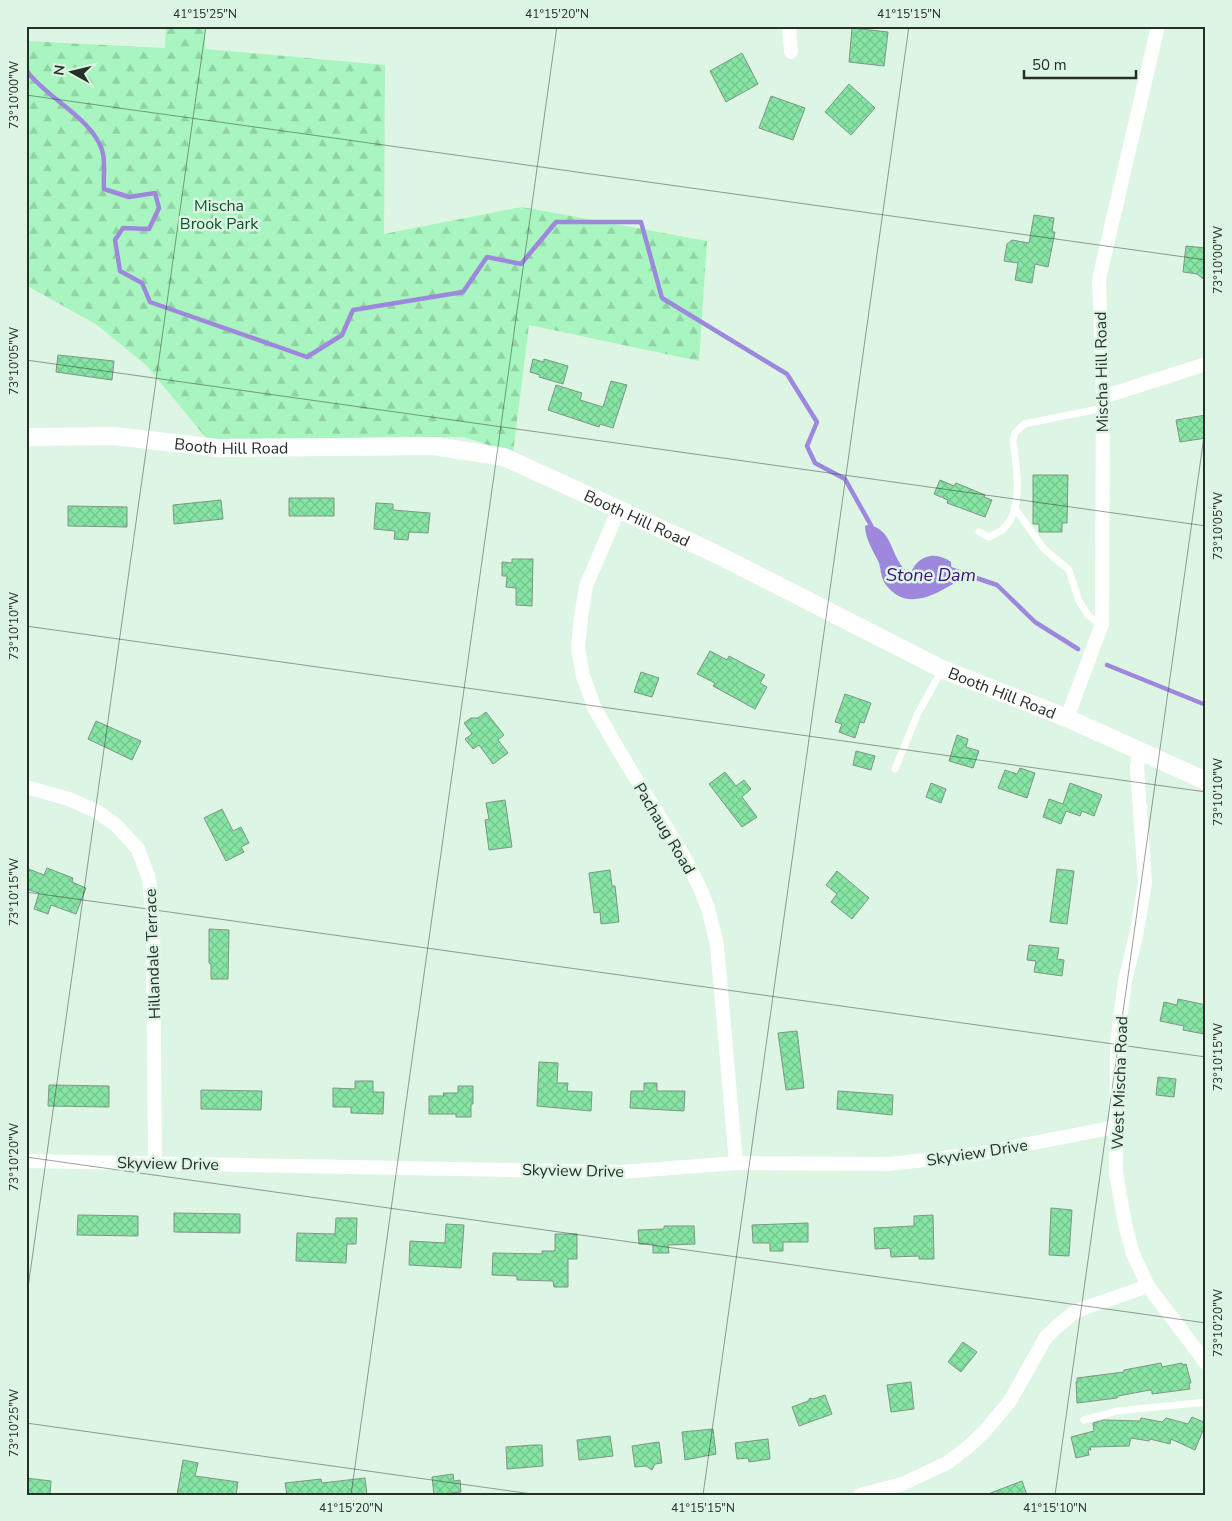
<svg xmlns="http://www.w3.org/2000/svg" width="1232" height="1521" font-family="'Nunito Sans',sans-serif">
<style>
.forest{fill:url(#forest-firs)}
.water{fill:#9e88de}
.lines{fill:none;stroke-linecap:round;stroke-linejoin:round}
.stream{stroke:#9e88de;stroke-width:4.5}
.building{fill:url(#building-cross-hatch);stroke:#809686}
.service{stroke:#fff;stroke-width:7}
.minor{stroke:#fff;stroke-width:14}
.tertiary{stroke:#fff;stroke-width:18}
.ticks{fill:none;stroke:#262f28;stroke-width:1;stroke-opacity:0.45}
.labels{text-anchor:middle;stroke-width:5;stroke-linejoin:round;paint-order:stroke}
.park-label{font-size:16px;fill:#0a532c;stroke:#ddf5e3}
.street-label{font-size:16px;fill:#262f28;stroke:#ddf5e3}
.water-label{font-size:18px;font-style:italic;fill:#3c1078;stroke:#ddf5e3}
.neatline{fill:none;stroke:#262f28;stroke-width:2}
.ticks-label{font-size:12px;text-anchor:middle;fill:#262f28}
</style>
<defs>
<pattern id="forest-firs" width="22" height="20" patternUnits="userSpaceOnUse" patternTransform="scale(1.25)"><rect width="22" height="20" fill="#a8f5bf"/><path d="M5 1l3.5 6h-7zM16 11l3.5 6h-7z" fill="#90d2a4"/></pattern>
<pattern id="building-cross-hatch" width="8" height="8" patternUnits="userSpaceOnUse" patternTransform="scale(1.25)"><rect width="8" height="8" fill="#86e4a5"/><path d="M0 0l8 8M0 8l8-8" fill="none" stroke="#74c48e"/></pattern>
</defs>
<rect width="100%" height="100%" fill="#ddf5e3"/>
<path class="forest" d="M166 26H205V49L385 65 384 234 522 207 707 241 699 361 529 325 513 453 464 437 207 439 146 365 97 325 26 285V41L165 48Z"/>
<path class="water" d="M868 525C894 528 890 560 909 573 913 570 913 567 917 563 927 553 940 554 951 562L953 584C931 597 905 610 886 585 881 579 881 570 879 563 874 552 865 539 865 526Z"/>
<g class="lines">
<path class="stream" d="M26 70C46 98 92 118 102 150 106 161 103 177 104 189L129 197 155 193 159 208 149 229 123 228 115 240 120 271 142 283 150 302 307 357 342 335 353 310 463 292 487 257 521 264 556 222H641L662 298 787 374 817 422 807 446 815 463 845 479 873 529
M947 568 997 585 1035 622 1078 649
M1107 665 1206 705"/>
</g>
<path class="building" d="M852 28 888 32 884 66 849 62Z
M742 53 758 84 726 102 710 71Z
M849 84 875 108 851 135 825 112Z
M771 96 805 108 793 140 759 128Z
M1034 215 1054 218 1052 232H1055L1048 267 1035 264 1032 283 1015 280 1018 263 1004 261 1007 244 1012 240 1029 243Z
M1186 246 1206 248V281L1197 274 1183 272Z
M58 355 114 361 112 380 56 372Z
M533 359 544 362V359L568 366 563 384 539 377 540 375 530 372Z
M611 381 627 385 613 428 600 424 599 427 548 410 556 385 582 393 580 400 603 407Z
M1206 415V438L1180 442 1176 420Z
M1033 475H1068L1067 523H1062V532H1039V524H1033Z
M940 480 954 486 956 483 985 495 984 497 992 500 985 517 947 503 948 500 934 494Z
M289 498H334V516H289Z
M221 500 223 519 174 524 173 505Z
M376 503 393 504V510L430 513 428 533 409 532 408 540 394 539 395 531 374 529Z
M68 506 127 507V527L68 526Z
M512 559H533L532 606 516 605V588L506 587 507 576H502V562L512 563Z
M710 651 727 660 729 656 765 675 760 683 767 687 755 709 713 686 715 683 697 674Z
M641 672 659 678 652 697 634 692Z
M845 694 871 703 864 723 860 722 855 738 839 732 842 724 835 722Z
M486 712 504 735 498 740 508 753 493 764 479 745 473 749 465 739 472 734 464 723 471 718H478Z
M96 721 141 741 132 760 88 739Z
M957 735 968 739 966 747 979 751 973 768 949 761Z
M856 751 875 756 871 770 853 765Z
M1020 768 1035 773 1027 798 998 788 1005 770 1017 774Z
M725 772 736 786 744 780 751 789 742 797 757 817 742 827 709 784Z
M931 783 946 789 941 803 926 797Z
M1070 783 1102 795 1094 816 1082 811 1080 816 1066 811 1061 824 1043 817 1049 799 1063 804Z
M505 800 512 847 489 850 485 820 489 819 486 803Z
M222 809 233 831 241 827 249 843 241 847 244 852 226 861 204 818Z
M26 868 44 875 47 868 73 878 72 882 86 888 76 914 51 905 48 914 34 909 39 893 26 889Z
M1057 869 1074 871 1067 924 1050 922Z
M610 870 612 886H615L619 922 601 924 600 912 594 913 589 873Z
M837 871 869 898 852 919 831 902 837 894 826 885Z
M209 929 229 930 228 979H211V964L209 963Z
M1029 945 1059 948 1057 959 1064 960 1062 976 1034 972 1036 961 1027 960Z
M1178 999 1206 1005V1024L1204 1034 1183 1030 1184 1026 1160 1021 1164 1002 1177 1005Z
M797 1031 804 1088 786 1090 778 1033Z
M539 1062 558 1063 557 1083H568L567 1091 592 1092 591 1111 537 1106Z
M1158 1077 1176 1079 1174 1097 1156 1095Z
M355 1081H373V1092H384L383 1114 351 1113V1107H333V1088L355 1089Z
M644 1083H657V1091H685L684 1111 630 1108 631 1091H644Z
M49 1085 109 1086V1107L48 1106Z
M458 1086H473V1104H471V1117H456V1114H429V1096H444L443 1093H458Z
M201 1090 262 1091 261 1110 201 1109Z
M838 1091 893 1095 892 1115 837 1109Z
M1051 1208 1072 1210 1069 1256 1049 1255Z
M174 1213 240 1214V1233L174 1232Z
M78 1215 138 1216V1236L77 1235Z
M933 1215 934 1259H919V1256L891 1257 890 1248 875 1249 874 1228 914 1226V1216Z
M336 1218H357L356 1244H347L346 1263 296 1261 297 1233 335 1234Z
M808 1223V1242H783V1251H770V1243H753L752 1225Z
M446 1224 464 1225 461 1268 409 1265 410 1241 445 1243Z
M664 1226H694L695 1244 668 1245 669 1253H653V1244H639L638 1230 664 1229Z
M555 1234H577V1259H568V1287H554L553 1281 517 1280V1276L492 1275 493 1253 542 1254V1251H555Z
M963 1342 977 1352 961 1372 948 1362Z
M1161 1363 1162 1367 1182 1363V1365L1186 1364 1191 1383H1189L1190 1389 1152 1394V1391L1150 1390 1118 1396 1117 1398 1077 1403 1076 1382H1077V1378L1124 1372V1370Z
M911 1382 914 1409 891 1412 887 1385Z
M825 1395 832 1414 799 1426 792 1407 808 1401 810 1398 813 1399Z
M1192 1417 1206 1423 1195 1450 1171 1439 1170 1444 1150 1439 1149 1441 1131 1438 1129 1446 1090 1447 1091 1450H1088L1089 1455 1076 1458 1071 1437 1094 1431 1093 1423 1104 1420 1140 1421 1141 1418 1162 1422 1166 1418 1188 1424Z
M713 1429 716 1454 685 1460 682 1432Z
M610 1436 613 1456 579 1460 577 1440Z
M768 1439 770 1459 749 1462 748 1458 737 1459 735 1443Z
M659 1442 662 1463 655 1464 652 1470 646 1466 635 1467 632 1446Z
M533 1445H542L543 1466 507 1469 506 1447Z
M183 1460 198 1463 195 1476 238 1482 236 1495H177Z
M453 1474 454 1481 460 1480 461 1492 434 1495 432 1477Z
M26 1478 51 1481 50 1495H26Z
M365 1478 367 1495H287L285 1483 321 1479 322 1483Z
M1022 1481 1027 1495H988V1494Z"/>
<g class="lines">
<path class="service" d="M1014 507 1044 549 1069 570 1079 601 1088 615 1101 625
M979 532 989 537C994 534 1000 533 1003 529 1025 510 1016 465 1013 440L1015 433 1024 424 1103 408
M895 769 918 713 942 670
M1084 1420 1117 1411 1206 1402"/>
<path class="minor" d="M789 26 791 52
M1103 397 1206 364
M619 509 586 586 581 617 578 648 583 676 595 709 619 751 683 855 699 886 708 908 717 945 736 1163
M1067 718 1102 624 1103 397 1099 279 1158 26
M1140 751 1137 766 1145 883 1136 936 1125 981 1117 1044 1116 1173 1125 1224 1133 1254 1148 1286 1206 1363
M26 787 69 799 96 811 116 825 138 849 149 879 153 921 155 1163
M26 1161 621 1172 736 1163 889 1164 977 1154 1116 1127
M860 1495 902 1484 947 1463 967 1448 984 1432 1010 1401 1046 1337 1060 1324 1076 1311 1148 1286"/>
<path class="tertiary" id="s1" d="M26 437 114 436 218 448 434 446 504 457 714 553 942 669 1067 718 1206 781"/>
</g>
<path class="ticks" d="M26 95 1206 260M26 360 1206 526M26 626 1206 792M26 892 1206 1057M26 1157 1206 1323M26 1302 206 26M26 1423 539 1495M351 1495 557 26M703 1495 909 26M1055 1495 1206 422"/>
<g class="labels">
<g class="park-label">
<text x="219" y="211">Mischa<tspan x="219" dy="18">Brook Park</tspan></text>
</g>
<g class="street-label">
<text transform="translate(1101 372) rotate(-91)" y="6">Mischa Hill Road</text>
<text dy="6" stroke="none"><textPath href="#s1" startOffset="206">Booth Hill Road</textPath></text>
<text dy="6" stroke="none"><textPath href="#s1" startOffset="626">Booth Hill Road</textPath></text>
<text dy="6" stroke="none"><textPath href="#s1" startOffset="1031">Booth Hill Road</textPath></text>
<text transform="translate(665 828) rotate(59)" y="6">Pachaug Road</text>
<text transform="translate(152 954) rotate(-92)" y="6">Hillandale Terrace</text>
<text transform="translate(1119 1083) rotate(-88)" y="6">West Mischa Road</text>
<text transform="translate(977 1152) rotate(-9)" y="6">Skyview Drive</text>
<text transform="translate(168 1163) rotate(1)" y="6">Skyview Drive</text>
<text transform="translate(573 1170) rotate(1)" y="6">Skyview Drive</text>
</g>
<g class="water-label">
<text x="931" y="581">Stone Dam</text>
</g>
</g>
<rect width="1232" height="1521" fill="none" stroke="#ddf5e3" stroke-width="55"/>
<g transform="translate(72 72) rotate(278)" stroke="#ddf5e3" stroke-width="4" paint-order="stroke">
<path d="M0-4L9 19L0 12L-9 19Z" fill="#262f28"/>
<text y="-8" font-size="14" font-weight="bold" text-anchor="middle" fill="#262f28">N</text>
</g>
<path d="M1024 70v8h112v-8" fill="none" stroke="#262f28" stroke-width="2.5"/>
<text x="1032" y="70" font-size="15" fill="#262f28" stroke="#ddf5e3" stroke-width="4" paint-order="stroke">50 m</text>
<rect x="28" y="28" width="1176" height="1466" class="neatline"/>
<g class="ticks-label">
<text x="205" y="18">41°15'25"N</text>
<text x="557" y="18">41°15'20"N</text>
<text x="909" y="18">41°15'15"N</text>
<text transform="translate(14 95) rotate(-90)" y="4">73°10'00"W</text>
<text transform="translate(1218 260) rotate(-90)" y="4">73°10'00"W</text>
<text transform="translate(14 361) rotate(-90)" y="4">73°10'05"W</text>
<text transform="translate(1218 526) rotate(-90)" y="4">73°10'05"W</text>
<text transform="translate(14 626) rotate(-90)" y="4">73°10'10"W</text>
<text transform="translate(1218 792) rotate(-90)" y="4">73°10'10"W</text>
<text transform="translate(14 892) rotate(-90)" y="4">73°10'15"W</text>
<text transform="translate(1218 1057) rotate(-90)" y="4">73°10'15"W</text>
<text transform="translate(14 1157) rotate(-90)" y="4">73°10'20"W</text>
<text transform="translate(1218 1323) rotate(-90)" y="4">73°10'20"W</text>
<text transform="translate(14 1423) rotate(-90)" y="4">73°10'25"W</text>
<text x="351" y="1512">41°15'20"N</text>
<text x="703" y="1512">41°15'15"N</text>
<text x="1055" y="1512">41°15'10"N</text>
</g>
</svg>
